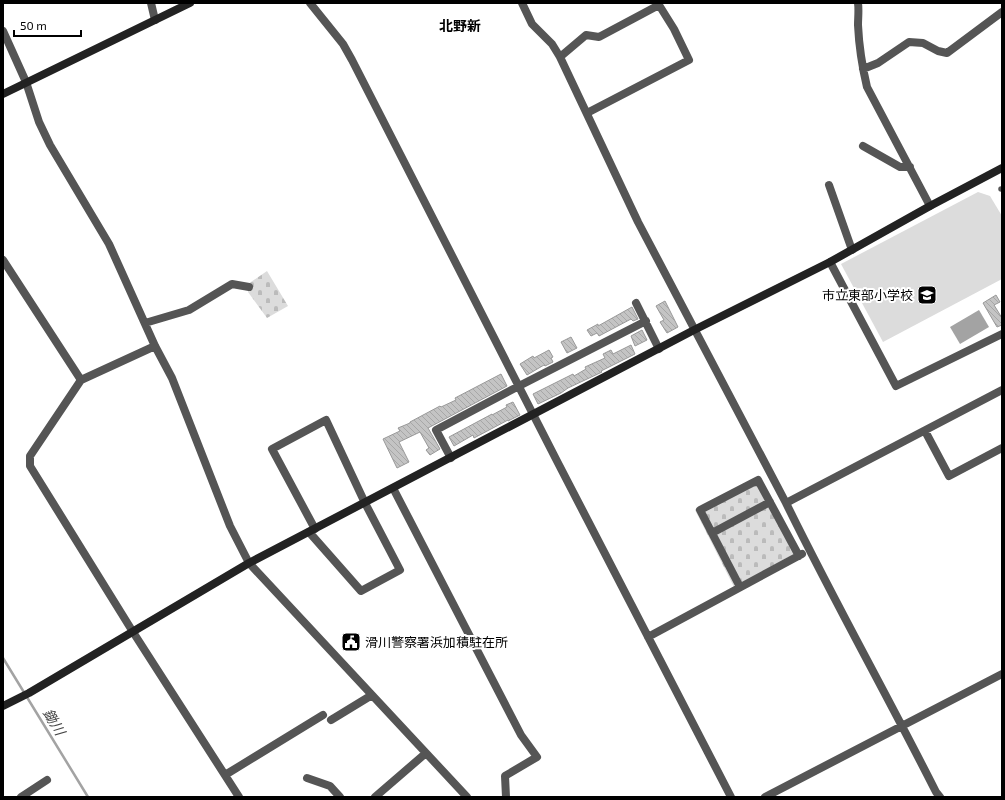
<svg xmlns="http://www.w3.org/2000/svg" width="1005" height="800" font-family="'Exo 2','Noto Sans JP',sans-serif">
<style>
.cemetery{fill:url(#cemetery-stones)}
.garden{fill:#dcdcdc}
.water{fill:#a3a3a3}
.lines{fill:none;stroke-linecap:round;stroke-linejoin:round}
.stream{stroke:#a3a3a3;stroke-width:2.5}
.building{fill:url(#building-back-hatch);stroke:#999}
.lane{stroke:#555;stroke-width:5.5}
.street{stroke:#555;stroke-width:8}
.secondary{stroke:#222;stroke-width:8}
.labels{text-anchor:middle;stroke-width:4;stroke-linejoin:round;paint-order:stroke}
.poi-label{font-size:13px;fill:#000;stroke:#fff;text-anchor:end}
.neighbourhood-label{font-size:14px;font-weight:bold;fill:#000;stroke:#fff}
.water-label{font-size:14px;font-style:italic;fill:#444;stroke:#fff}
</style>
<defs>
<pattern id="cemetery-stones" width="16" height="16" patternUnits="userSpaceOnUse"><rect width="16" height="16" fill="#dcdcdc"/><path d="M2 7V4a2 2 0 0 1 4 0v3zM10 15v-3a2 2 0 0 1 4 0v3z" fill="#bbb"/></pattern>
<pattern id="building-back-hatch" width="6" height="6" patternUnits="userSpaceOnUse"><rect width="6" height="6" fill="#c4c4c4"/><path d="M-1 5l2 2M0 0l6 6M5-1l2 2" fill="none" stroke="#a7a7a7"/></pattern>
</defs>
<rect width="100%" height="100%" fill="#fff"/>
<path class="cemetery" d="M267 271 288 306 267 318 248 292V284Z
M759 477 799 551 734 587 695 510Z"/>
<path class="garden" d="M978 192 990 196 1002 216V279L883 342 841 264Z"/>
<path class="water" d="M979 310 989 327 960 344 950 327Z"/>
<g class="lines">
<path class="stream" d="M3 658 88 797"/>
</g>
<path class="building" d="M996 295 1000 302 994 305 1002 318V325L997 327 983 303Z
M665 301 678 327 667 333 660 322 664 320 656 306Z
M632 307 638 319 633 321 631 319 599 336 597 333 591 336 587 330 598 324V326Z
M642 330 647 340 635 346 631 336Z
M571 337 577 348 567 353 561 342Z
M631 345 635 354 601 371 602 372 568 388 561 393 538 404 533 394 573 374 574 376 586 369 585 367 605 358 603 354 611 350 613 354Z
M549 350 553 357 551 358 553 362 545 366 544 365 527 375 520 364 533 356 534 358Z
M501 374 507 386 428 428 440 449 430 455 426 450 429 448 420 432 399 442 409 462 397 468 383 439 400 431 398 428 410 423V422L440 406 441 407 456 400 455 398Z
M513 402 520 415 508 421V420L474 438 473 435 454 446 449 437 492 414V415L507 407 506 405Z"/>
<g class="lines">
<path class="lane" d="M1001 189H1002"/>
<path class="street" d="M151 3 155 20
M310 3 343 44 352 60 558 463 731 797
M522 3 532 24 552 44 560 57 638 222 786 503C834 601 887 695 936 792L940 797
M858 3C859 10 858 18 858 25 859 46 862 66 867 87L930 206
M3 31 26 82 39 122 50 145 109 244 155 346 172 378 230 526 249 563 467 797
M560 57 586 35 599 37 659 5 674 29 689 60 587 113
M863 69 878 63 909 42 923 43 938 51 947 53 1002 12
M863 146 900 167H910
M829 185 852 250
M3 260 81 380
M830 262 896 386 1002 334
M636 303 659 349
M145 323 189 310 232 284 249 287
M155 346 81 380 30 456V466L133 632 239 797
M925 431 949 476 1002 448
M451 458 436 430 519 386 646 321
M393 488 521 735 537 757 505 776 506 797
M786 503 1002 390
M309 532 361 591 400 570 365 503 326 420 272 449 315 529
M712 533 770 502
M740 587 700 510 758 480 799 556
M648 637 802 554
M331 720 372 695
M225 775 323 715
M307 778 330 786 340 797
M21 797 47 780
M375 797 426 753
M765 797 1002 674"/>
<path class="secondary" d="M3 94 190 3
M3 706 29 693 249 563 694 330 830 262 930 206 1002 168"/>
</g>
<defs>
<g id="school-square" transform="scale(1)"><rect x="-9" y="-9" width="18" height="18" rx="4" fill="#000" stroke="#fff"/><path d="M0-5L7-2L0 1L-7-2ZM-4 1L0 2.5L4 1V4Q0 6-4 4Z" fill="#fff"/></g>
<g id="civic-square" transform="scale(1)"><rect x="-9" y="-9" width="18" height="18" rx="4" fill="#000" stroke="#fff"/><path d="M-.6-6.5H3V-4.5H.6V-3L4-1V1h2V6H-6V1h2V-1L-.6-3ZM-1.2 2.5V6h2.4V2.5Z" fill="#fff"/></g>
</defs>
<g fill-rule="evenodd">
<use href="#school-square" x="927" y="295"/>
<use href="#civic-square" x="351" y="642"/>
</g>
<g class="labels">
<g class="poi-label">
<text x="913" y="300">市立東部小学校</text>
<text x="365" y="647" text-anchor="start">滑川警察署浜加積駐在所</text>
</g>
<g class="neighbourhood-label">
<text x="460" y="31">北野新</text>
</g>
<g class="water-label">
<text transform="translate(54 722) rotate(59)" y="5">鋤川</text>
</g>
</g>
<rect width="1005" height="800" fill="none" stroke="#000000" stroke-width="8"/>
<path d="M14 30v6h67v-6" fill="none" stroke="#000000" stroke-width="2"/>
<text x="20" y="30" font-size="12" fill="#000000" stroke="#ffffff" stroke-width="3" paint-order="stroke">50 m</text>
</svg>
